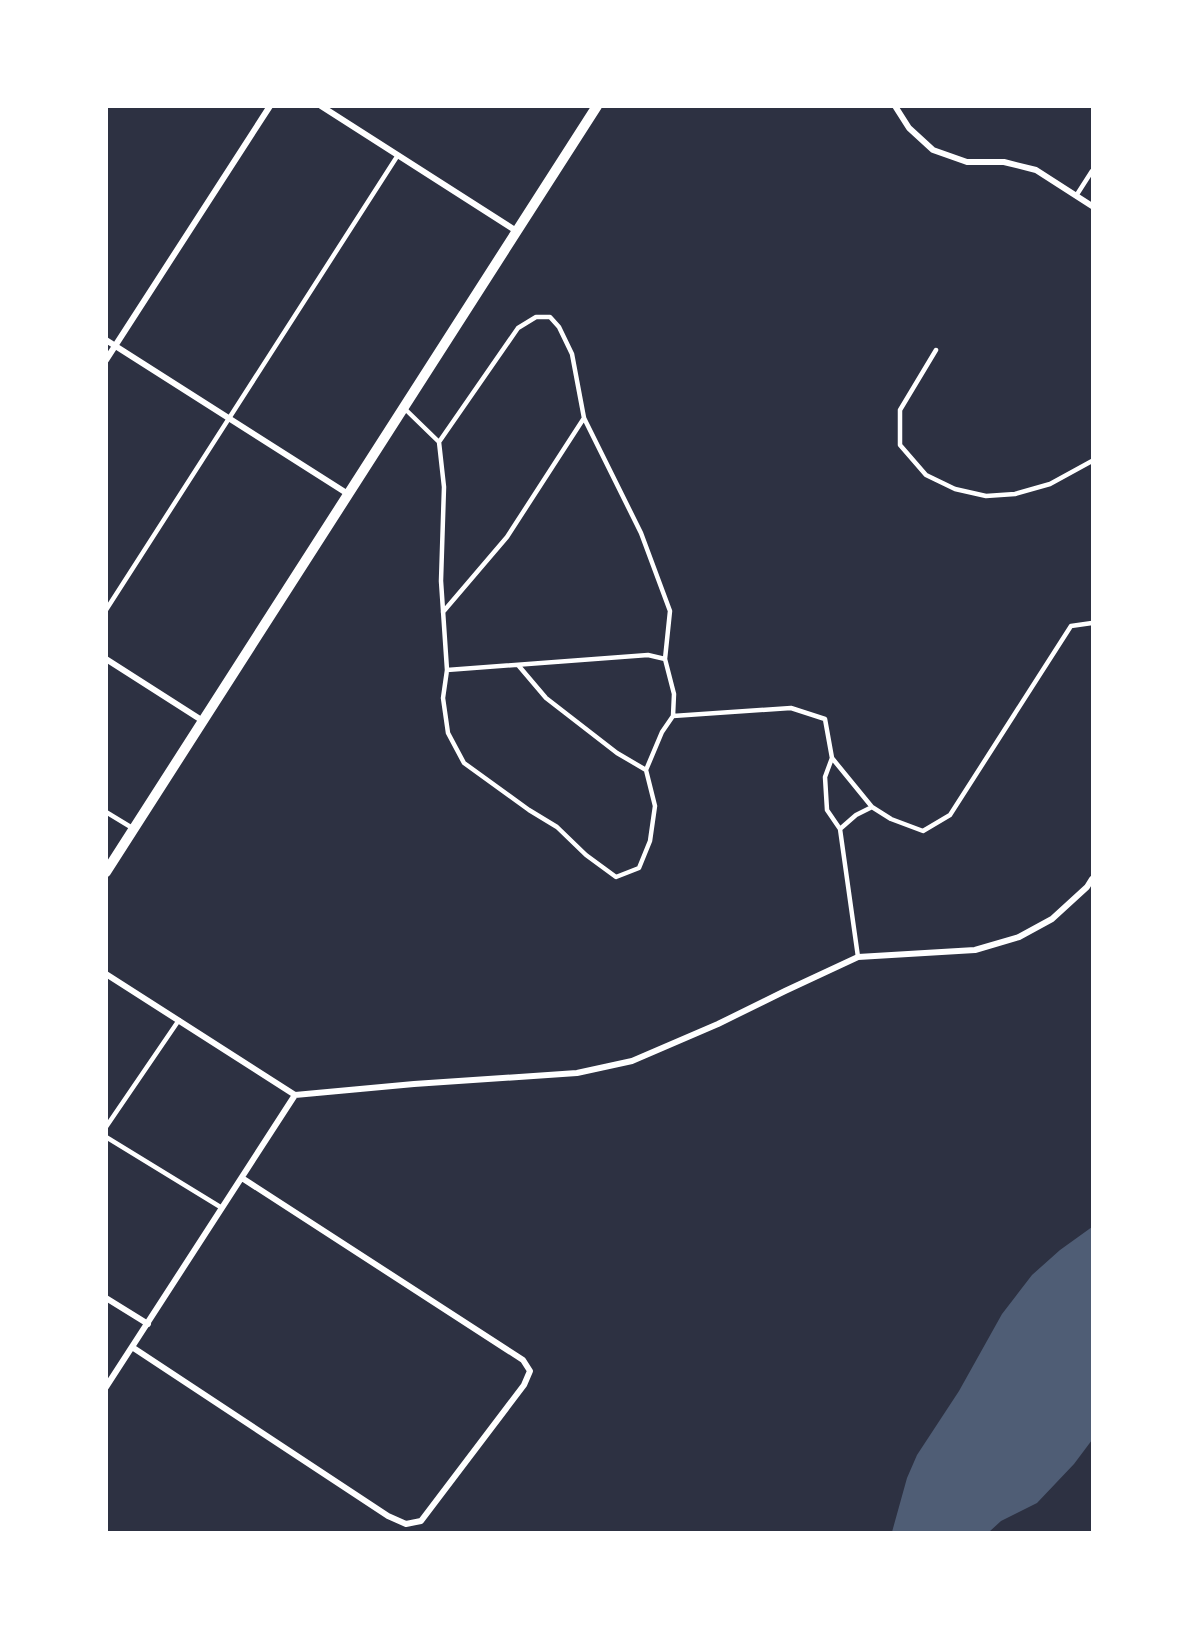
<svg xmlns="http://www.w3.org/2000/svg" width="1199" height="1639" font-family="Signika,sans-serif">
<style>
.water{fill:#4f5d75}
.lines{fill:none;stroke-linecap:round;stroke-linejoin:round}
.service{stroke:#fff;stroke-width:4.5}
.minor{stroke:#fff;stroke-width:6}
.tertiary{stroke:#fff;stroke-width:10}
</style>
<rect width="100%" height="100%" fill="#2d3142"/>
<path class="water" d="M1092 1227V1440L1074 1464 1037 1503 1001 1521 989 1532H892L907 1478 917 1455 959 1391 1002 1314 1032 1275 1060 1250Z"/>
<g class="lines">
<path class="service" d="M1076 196 1092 171
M936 350 900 410V445L926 475 955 489 986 496 1015 494 1050 484 1092 461
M404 408 439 442 518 328 536 317H550L559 327 572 354 584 418 641 533 670 611 665 659 674 694 673 716 791 708 825 719 832 758 872 807
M439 442 444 487 441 581 447 670 648 655 665 659
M106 610 398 155
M443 612 507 537 584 418
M518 665 546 698 617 753 646 770 662 732 673 716
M447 670 443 698 448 733 464 763 529 810 557 827 586 855 616 877 639 868 650 841 655 806 646 770
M832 758 825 777 827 810 840 829
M106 812 134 829
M858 957 840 829 856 815 872 807 891 819 923 831 950 815 1071 626 1092 623
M106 1127 179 1020
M106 1137 222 1208"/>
<path class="minor" d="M321 106 518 232
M895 106 909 128 933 150 967 162H1004L1036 170 1092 206
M106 340 348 494
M106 360 270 106
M106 659 203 721
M106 974 295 1095
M295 1095 414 1084 577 1073 632 1061 718 1024 785 991 858 957 975 950 1019 937 1052 919 1087 887 1092 879
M106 1298 148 1324
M132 1347 388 1516 406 1524 421 1521 524 1385 530 1371 523 1360 242 1178
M106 1387 295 1095"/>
<path class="tertiary" d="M106 872 597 106"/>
</g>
<rect width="1199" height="1639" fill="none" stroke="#ffffff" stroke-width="216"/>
</svg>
